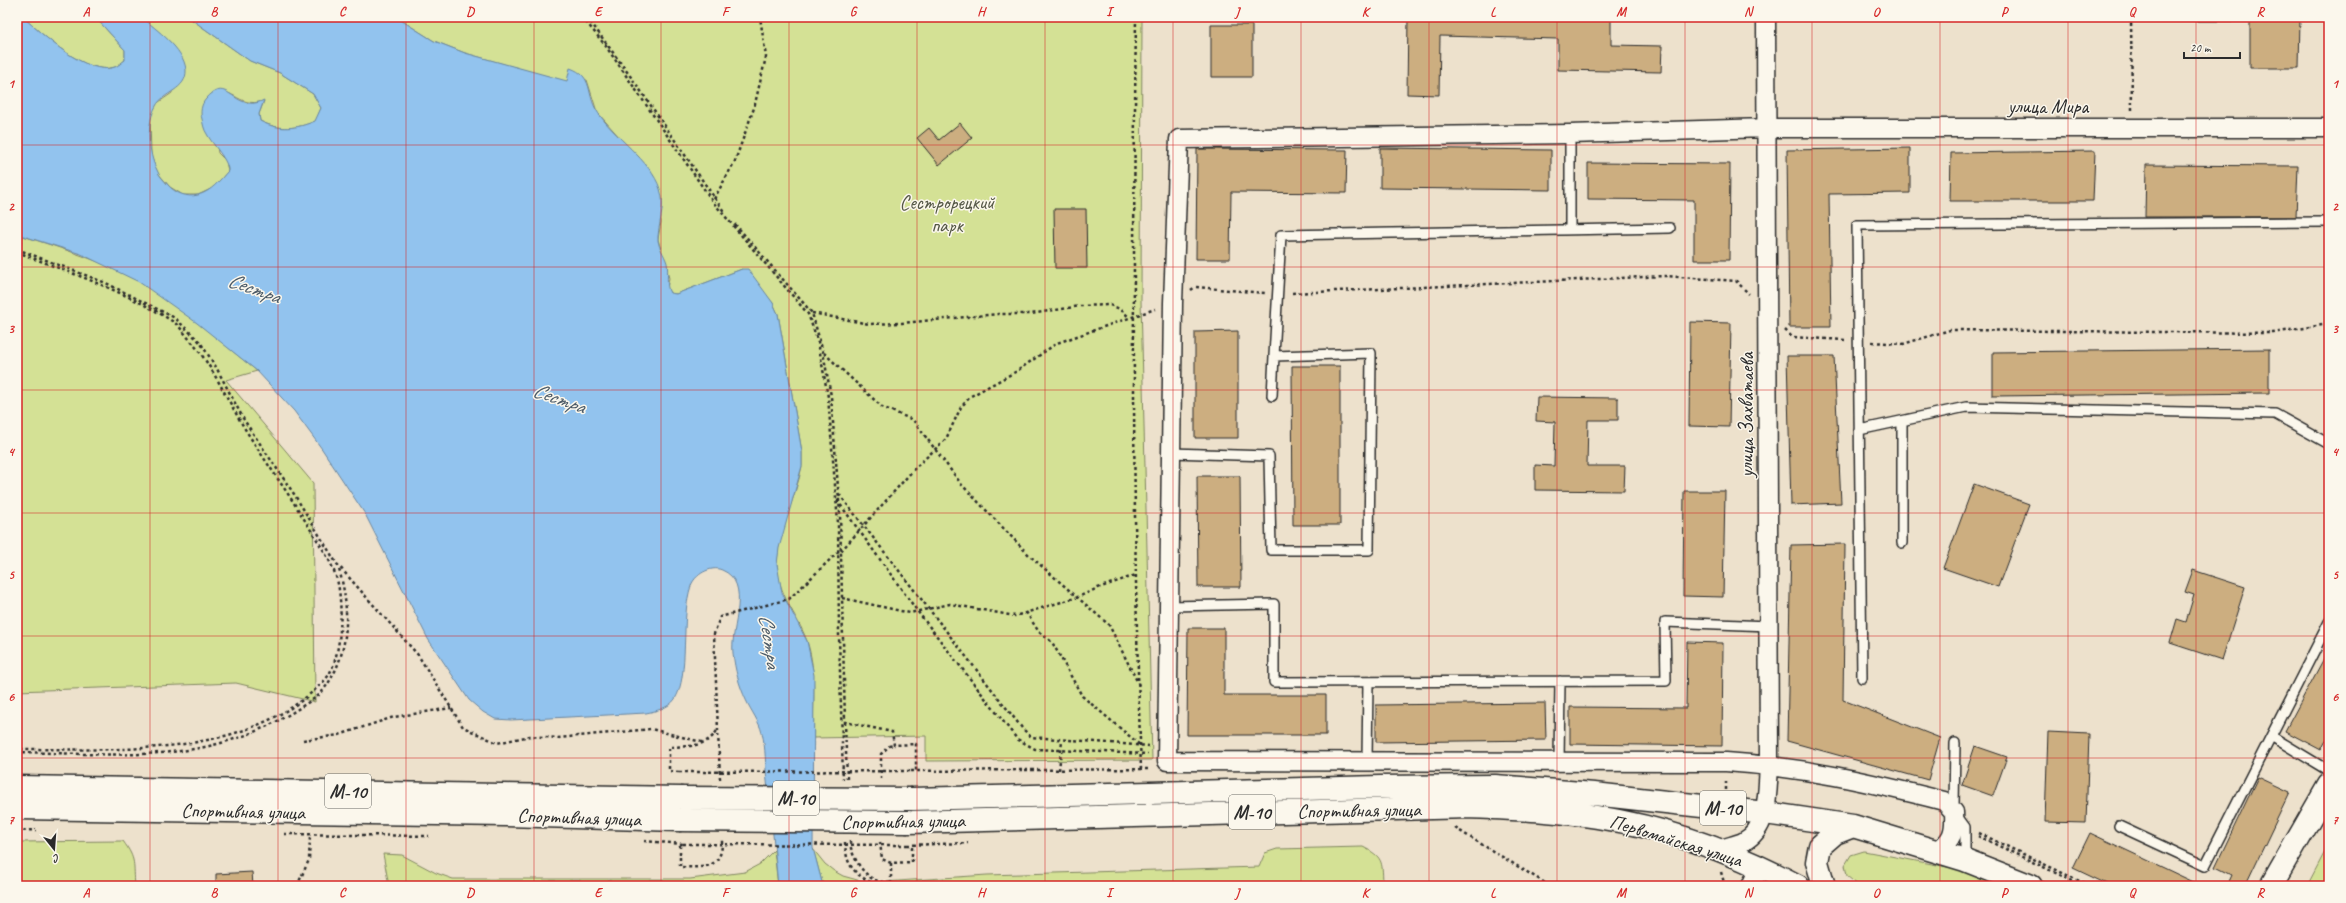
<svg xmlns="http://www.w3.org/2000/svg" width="2346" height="903" font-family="Caveat,sans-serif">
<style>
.green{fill:#d4e195;stroke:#808660}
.water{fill:#92c3ee;stroke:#6986a0}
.building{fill:#ccae80;stroke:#2b2b2b}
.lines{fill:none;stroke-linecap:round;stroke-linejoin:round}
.lane-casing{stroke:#2b2b2b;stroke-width:12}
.street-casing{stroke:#2b2b2b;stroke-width:21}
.secondary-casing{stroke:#2b2b2b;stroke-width:25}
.highway-casing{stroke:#2b2b2b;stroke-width:25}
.path{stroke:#2b2b2b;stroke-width:2.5;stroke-dasharray:3 3;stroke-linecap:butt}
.lane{stroke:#fbf7ec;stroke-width:9}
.street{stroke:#fbf7ec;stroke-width:18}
.secondary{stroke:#fbf7ec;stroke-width:22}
.highway{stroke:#fbf7ec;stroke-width:22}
.highway-bridge-casing{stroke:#2b2b2b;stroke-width:25;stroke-linecap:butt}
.path-bridge{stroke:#2b2b2b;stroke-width:2.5;stroke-dasharray:3 3;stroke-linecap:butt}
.highway-bridge{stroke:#fbf7ec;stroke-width:22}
.grid{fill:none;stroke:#d62828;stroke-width:1;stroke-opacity:0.55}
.labels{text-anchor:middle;stroke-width:3;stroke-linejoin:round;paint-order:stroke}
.shield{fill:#fbf7ec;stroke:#696865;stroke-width:1}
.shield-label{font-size:19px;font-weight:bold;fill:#2b2b2b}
.street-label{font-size:20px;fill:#2b2b2b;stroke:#fbf7ec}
.park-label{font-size:20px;fill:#555846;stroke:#fbf7ec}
.water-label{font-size:21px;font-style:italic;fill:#4a5966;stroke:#fbf7ec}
.neatline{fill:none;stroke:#d62828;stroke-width:1.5}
.grid-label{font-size:13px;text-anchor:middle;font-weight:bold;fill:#d62828}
</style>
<rect width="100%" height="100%" fill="#ede1cc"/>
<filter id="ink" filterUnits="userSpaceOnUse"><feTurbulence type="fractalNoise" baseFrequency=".025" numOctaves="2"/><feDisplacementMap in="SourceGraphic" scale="8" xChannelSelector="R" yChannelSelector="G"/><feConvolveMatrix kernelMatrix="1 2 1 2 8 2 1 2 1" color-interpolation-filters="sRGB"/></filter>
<g filter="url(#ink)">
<path class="green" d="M23 17H95L125 50V60C122 62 118 66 115 67 87 77 42 34 23 17Z
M142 17H188L250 61 280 73 313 94 321 108 316 121C296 129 280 131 260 121L259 114 264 101C236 109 233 83 210 95L218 153 226 161 228 171 215 187 198 195H183L170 187 157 172 151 156 150 118 156 104 172 93 171 43Z
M396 17H1142L1141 300 1152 760 926 761V736L813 738C813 705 817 672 807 641 797 614 777 594 777 563 778 530 796 498 802 466V452L778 314 773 303 742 269 676 294 670 293 667 288 669 278 658 239 661 222 653 175 597 112 587 80 567 82 465 53 434 41Z
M23 236C63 249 104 261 140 282 182 307 219 341 257 371L226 380 313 483 315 702 236 683 17 691V257Z
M123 841C137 860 133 864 135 886H17V842Z
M2329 844V886H2307Z
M1363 847C1383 857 1382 861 1383 882L1218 886H823L813 849 825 864 834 871 843 876 868 883 987 875 1259 867 1265 853 1277 849Z
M774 850 778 886H389L383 854 402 855 436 873 453 879H690L745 872 760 864Z
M1864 851 1958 869 2004 886H1859L1847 876 1845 865 1851 855Z"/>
<path class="water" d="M17 17H23C42 34 87 77 115 67 118 66 122 62 125 60V50L95 17H142C156 30 184 48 186 70 187 90 163 92 156 106 146 123 148 153 157 170 159 176 164 180 168 185 175 193 187 198 198 195 212 191 219 181 228 171 229 161 212 144 207 134 204 130 203 124 202 119 200 113 201 104 206 99 224 78 231 101 249 103 254 104 260 102 264 100L259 114 260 121C279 131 296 129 315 121L321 108 313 94 280 73 250 61 188 17H396L434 41 465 53 567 81 570 68C594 76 586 94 597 111 613 137 651 160 660 189 666 206 659 220 658 237 657 246 665 255 667 263 669 273 665 285 670 293L676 294 742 269H748L773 303 778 314 802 452V466L779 548 777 564 782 593 807 641 814 675 813 848 823 886H778C775 851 771 816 767 781 765 765 766 748 762 733 759 721 751 711 746 700 739 685 735 670 733 653 730 628 753 583 722 570 711 565 694 575 691 586 680 617 690 675 675 699 669 708 656 711 646 713L511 720 495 719 483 712 469 700 428 639 365 514 322 449 294 411 257 371 197 323 139 282 81 254 17 234Z"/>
<path class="building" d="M1408 17H1611V45L1662 46 1661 72 1558 70V39L1440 36 1439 95 1407 94Z
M2197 17H2300L2299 68H2250V21H2197Z
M1211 25H1252V77H1211Z
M960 123 972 138 939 165 917 138 929 128 939 140Z
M1380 148 1551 150V190L1380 188Z
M1910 148V193L1829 194 1831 327H1789L1787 150Z
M1197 149 1347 150 1346 193 1231 192 1230 259H1196Z
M2095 151 2093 201H1950L1951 153Z
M1588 163 1730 164 1729 260H1694V200L1588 199Z
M2146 165 2298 166 2296 217H2145Z
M1054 209H1086L1087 268H1055Z
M1690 322 1731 323 1729 427 1689 426Z
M1238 331V438H1195V332Z
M2269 349V393L1993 396V352Z
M1787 356H1834L1841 503 1791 505Z
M1292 366H1340V525H1293Z
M1537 397 1618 398V420H1588L1587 466H1625L1624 491 1535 490V465L1554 466 1555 422 1536 421Z
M1197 476H1240L1241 587H1198Z
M1974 484 2029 504 1998 587 1943 568Z
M1684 491H1725L1723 597 1683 596Z
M1845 544 1843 700 1940 738 1928 780 1787 741 1791 545Z
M2193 570 2245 587 2222 660 2170 643 2177 619 2186 622 2194 595 2185 592Z
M1188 628H1224V695H1326V735H1187Z
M1687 642 1723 643 1722 746 1570 744V707L1686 708Z
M2329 649V735L2321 750 2285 731Z
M1545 703 1546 740 1376 742V705Z
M2048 732 2089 734 2086 823 2045 822Z
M1975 746 2007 757 1993 796 1962 785Z
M2258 777 2290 792 2245 886H2226L2231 875 2215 867Z
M2090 833 2202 886H2111L2073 868Z
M252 872 253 886H216V874Z"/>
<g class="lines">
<g class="lane-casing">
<path id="lane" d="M1570 134V229
M1274 356 1281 235 1670 228
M1902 422V543
M1859 430 1966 407 2275 414 2329 444
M1171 453 1269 456 1271 550H1369L1371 353 1274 356 1272 396
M1169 606 1274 604V682L1666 681 1665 622 1769 626
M1862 678 1857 225 2329 222
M2271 736 2329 771
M1955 743 1954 807V812L1965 827V860
M1367 760 1368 682
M1559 762 1560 681
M2119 826 2205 866 2329 622"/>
</g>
<g class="street-casing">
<path id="street" d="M1719 850C1726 847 1736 845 1743 842 1770 828 1767 790 1769 765L1766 17
M1937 851C1953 840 1955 831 1954 812L1944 801C1869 782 1803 767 1726 762L1167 761 1173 303 1179 139 1570 134 1766 128H2329
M1751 886 1760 866"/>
</g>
<g class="secondary-casing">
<path id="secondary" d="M2271 886 2329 785"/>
</g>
<g class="highway-casing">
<path id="highway" d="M17 787 680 798
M912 799 1380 787 1495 786 1594 794 1765 813 1853 826 1965 860 2031 886
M17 808 506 815 679 820
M908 822 1469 807C1512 809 1555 810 1597 817 1667 828 1736 853 1798 886
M1824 886 1817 862 1820 846 1835 833 1853 826"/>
</g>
<path class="path" d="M582 17 605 45 713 202 808 314 818 342 828 397 838 523 839 636 843 779
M587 17 636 84 725 213
M1136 17C1133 267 1132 519 1141 769
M2131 17 2132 111
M714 199 735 161 754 108 766 57 760 17
M735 224 812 313 823 352 831 396 840 513 845 722 892 732 894 745 916 744V771
M17 249 106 283 175 318 200 342 216 367 244 420 294 494 337 564 418 655 463 727 497 743 530 736 558 738 651 729 705 743
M17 252C70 273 127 291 175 323 180 327 185 334 190 340 216 370 230 407 252 440 272 471 293 500 312 532 322 548 334 565 338 584 343 608 342 663 324 681 247 760 118 749 17 749
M1191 290 1195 287 1265 293
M1292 293 1665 276 1736 281 1749 294
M812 313 869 324 902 323 998 314H1031L1080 306 1110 305 1120 309 1129 317
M1785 330 1792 337 1845 340
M1872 342 1903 344 1950 330 2273 333 2329 324
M824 353 882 407 913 420 962 485 1029 555 1109 625 1139 685
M839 494 1022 728 1031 737 1149 746
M837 500 918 612 1017 739 1035 749 1148 754
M841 551 916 467 946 439 961 407 971 396 1017 371 1057 343 1155 309
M842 598 910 613 950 604 1015 616 1078 597 1098 588 1136 575
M1026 612 1039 632 1052 642 1082 696 1140 745
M845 722 847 780
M303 740 339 735 394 717 451 708
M17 752C68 753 121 757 171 752 217 748 264 732 301 707 307 703 314 699 319 695 351 660 351 608 338 566
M1059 770 1062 741
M911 771 1151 769
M679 772 669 771V747C689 746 707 748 718 729
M720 779 714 634 720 617 789 599 838 552
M881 779V754L889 746 894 745
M1726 790V779
M1455 828 1550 886
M17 831 36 830
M1979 833 2090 886
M284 834 429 836
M1978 836 2083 886
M644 841 683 844
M850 841C850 854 863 875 875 880 880 882 886 883 891 884
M845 842C846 869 856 874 877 886
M880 842 882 859 891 863 912 862V845
M680 845V867C703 868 723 869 722 840
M907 845 968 843
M891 863V886
M1721 872 1725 886
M297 886 309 860 310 835"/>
<use href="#lane" class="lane"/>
<use href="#street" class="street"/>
<use href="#secondary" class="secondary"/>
<use href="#highway" class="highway"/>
<g class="highway-bridge-casing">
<path id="highway-bridge" d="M680 798 912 799
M679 820 908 822"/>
</g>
<path class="path-bridge" d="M679 772 911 771
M683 844 907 845"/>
<use href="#highway-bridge" class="highway-bridge"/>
</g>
</g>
<path class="grid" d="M150 17V886M278 17V886M406 17V886M534 17V886M661 17V886M789 17V886M917 17V886M1045 17V886M1173 17V886M1301 17V886M1429 17V886M1557 17V886M1685 17V886M1812 17V886M1940 17V886M2068 17V886M2196 17V886M17 145H2329M17 267H2329M17 390H2329M17 513H2329M17 636H2329M17 758H2329"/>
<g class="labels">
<g class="shield">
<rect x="325" y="774" width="46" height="34" rx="3"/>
<rect x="773" y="781" width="46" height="34" rx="3"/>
<rect x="1700" y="791" width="46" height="34" rx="3"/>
<rect x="1229" y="795" width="46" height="34" rx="3"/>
</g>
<g class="shield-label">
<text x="348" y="798">М-10</text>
<text x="796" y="805">М-10</text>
<text x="1723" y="815">М-10</text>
<text x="1252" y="819">М-10</text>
</g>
<g class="street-label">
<text x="2048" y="113">улица Мира</text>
<text transform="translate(1746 415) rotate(-90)" y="7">улица Захватаева</text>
<text transform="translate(1359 810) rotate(-1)" y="7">Спортивная улица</text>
<text transform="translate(243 811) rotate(1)" y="7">Спортивная улица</text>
<text transform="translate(579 817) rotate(2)" y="7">Спортивная улица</text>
<text transform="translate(903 821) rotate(-1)" y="7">Спортивная улица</text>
<text transform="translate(1676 840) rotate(17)" y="7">Первомайская улица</text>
</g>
<g class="park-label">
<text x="947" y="209">Сестрорецкий<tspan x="947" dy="23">парк</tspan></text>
</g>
<g class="water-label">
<text transform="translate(254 288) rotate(20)" y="7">Сестра</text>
<text transform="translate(559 398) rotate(20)" y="7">Сестра</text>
<text transform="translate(770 641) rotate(82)" y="7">Сестра</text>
</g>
</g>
<rect width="2346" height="903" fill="none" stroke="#fbf7ec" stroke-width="44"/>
<g transform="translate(54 849) rotate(163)" stroke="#fbf7ec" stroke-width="3" paint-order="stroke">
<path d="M0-3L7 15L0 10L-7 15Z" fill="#2b2b2b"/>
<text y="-6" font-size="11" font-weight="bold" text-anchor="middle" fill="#2b2b2b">С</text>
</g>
<path d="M2184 52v6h56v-6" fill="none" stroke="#2b2b2b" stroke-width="2"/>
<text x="2190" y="52" font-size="12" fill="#2b2b2b" stroke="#fbf7ec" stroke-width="3" paint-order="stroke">20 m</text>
<rect x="22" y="22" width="2302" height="859" class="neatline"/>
<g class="grid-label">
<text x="86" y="16">A</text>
<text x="214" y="16">B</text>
<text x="342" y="16">C</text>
<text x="470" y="16">D</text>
<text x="598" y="16">E</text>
<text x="725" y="16">F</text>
<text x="853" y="16">G</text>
<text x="981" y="16">H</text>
<text x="1109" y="16">I</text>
<text x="1237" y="16">J</text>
<text x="1365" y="16">K</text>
<text x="1493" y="16">L</text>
<text x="1621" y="16">M</text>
<text x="1748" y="16">N</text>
<text x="1876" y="16">O</text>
<text x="2004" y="16">P</text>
<text x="2132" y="16">Q</text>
<text x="2260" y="16">R</text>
<text x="11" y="88">1</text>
<text x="2335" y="88">1</text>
<text x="11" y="211">2</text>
<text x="2335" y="211">2</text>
<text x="11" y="333">3</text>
<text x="2335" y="333">3</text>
<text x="11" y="456">4</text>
<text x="2335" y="456">4</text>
<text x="11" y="579">5</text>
<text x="2335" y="579">5</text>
<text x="11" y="701">6</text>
<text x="2335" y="701">6</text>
<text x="11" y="824">7</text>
<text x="2335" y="824">7</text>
<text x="86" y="897">A</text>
<text x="214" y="897">B</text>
<text x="342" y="897">C</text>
<text x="470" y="897">D</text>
<text x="598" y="897">E</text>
<text x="725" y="897">F</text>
<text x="853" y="897">G</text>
<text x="981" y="897">H</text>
<text x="1109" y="897">I</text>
<text x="1237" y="897">J</text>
<text x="1365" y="897">K</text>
<text x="1493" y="897">L</text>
<text x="1621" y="897">M</text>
<text x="1748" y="897">N</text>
<text x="1876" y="897">O</text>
<text x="2004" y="897">P</text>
<text x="2132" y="897">Q</text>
<text x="2260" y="897">R</text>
</g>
</svg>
